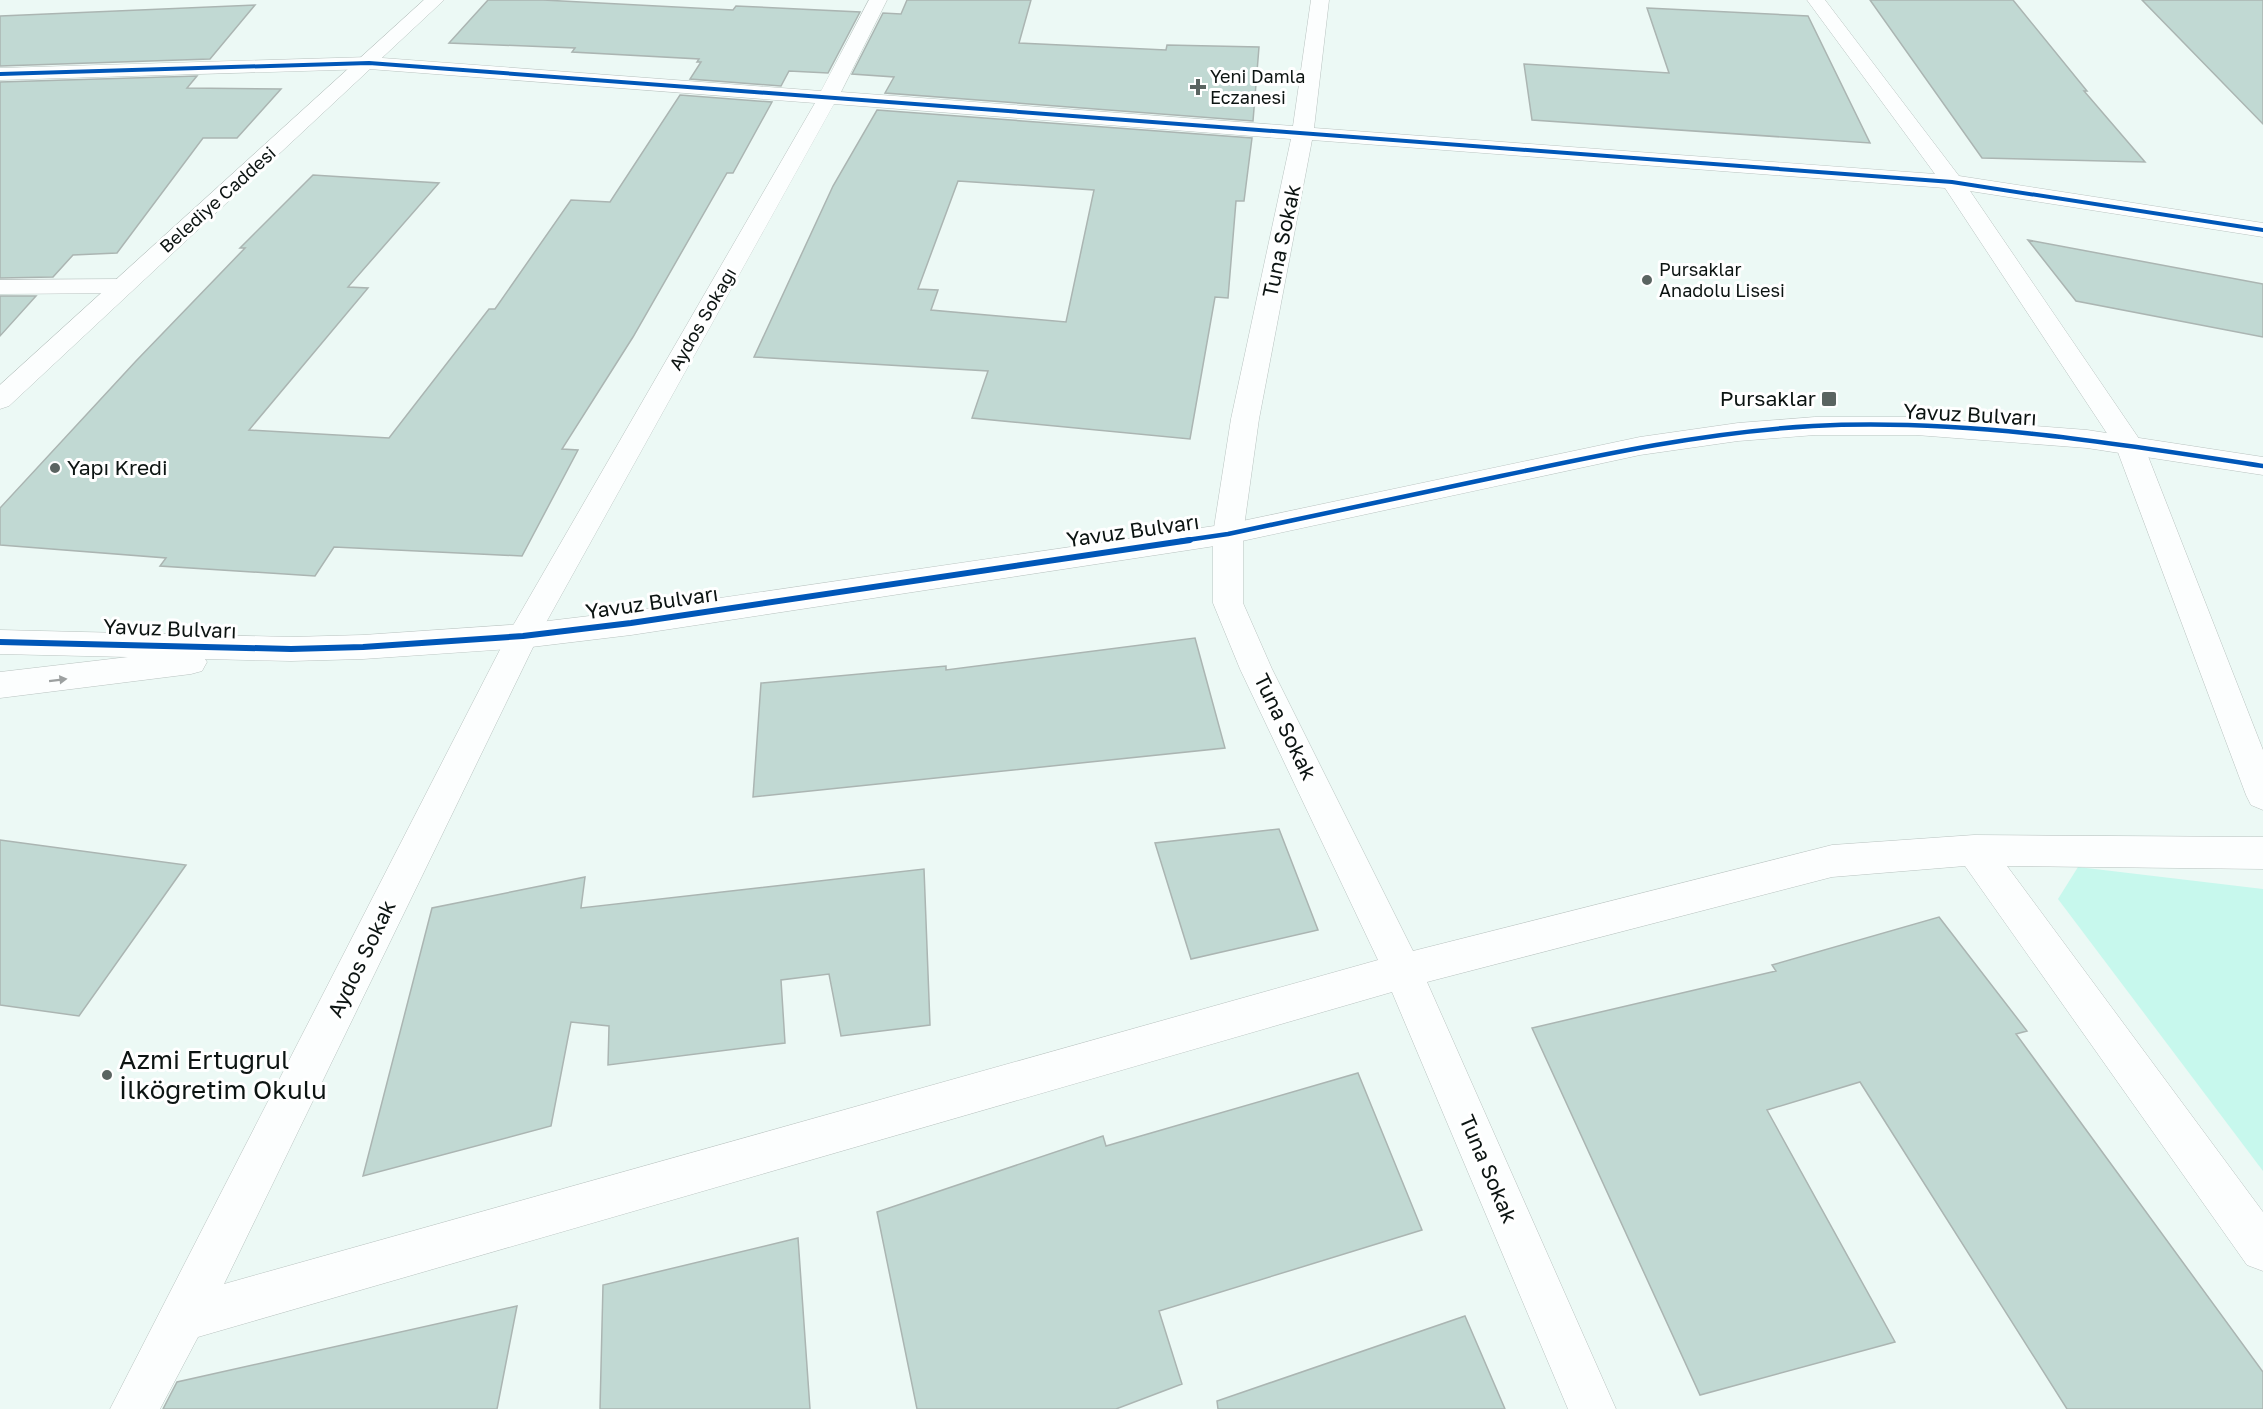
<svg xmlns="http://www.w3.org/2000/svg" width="2263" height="1409" font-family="'Golos Text',sans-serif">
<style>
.green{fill:#c7f8ed}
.building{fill:#c1d9d3;stroke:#abb5b2;stroke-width:1.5;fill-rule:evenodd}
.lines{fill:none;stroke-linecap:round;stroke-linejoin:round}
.minor-casing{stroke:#b9c3c0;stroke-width:1}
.tertiary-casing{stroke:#b9c3c0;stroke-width:1}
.minor{fill:#fcfefe;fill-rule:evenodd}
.tertiary{fill:#fcfefe;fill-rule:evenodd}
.cycleway-far2-casing{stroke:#fff;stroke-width:6}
.cycleway-far1-casing{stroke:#fff;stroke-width:8}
.cycleway-casing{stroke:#fff;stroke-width:10}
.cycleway-far2{stroke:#0057b8;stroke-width:4}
.cycleway-far1{stroke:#0057b8;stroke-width:4.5}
.cycleway{stroke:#0057b8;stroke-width:6}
.oneway{fill:#9ca0a0}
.poi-dot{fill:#5a6461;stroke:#fff;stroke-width:2}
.labels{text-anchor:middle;stroke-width:6;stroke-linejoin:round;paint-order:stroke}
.far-poi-label{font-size:18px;fill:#0c1412;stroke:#fff;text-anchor:start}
.far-street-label{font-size:18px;fill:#0c1412;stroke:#fff}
.street-label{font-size:21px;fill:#0c1412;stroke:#fff}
.poi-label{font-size:21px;fill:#0c1412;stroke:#fff;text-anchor:end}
.near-poi-label{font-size:26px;fill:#0c1412;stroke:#fff;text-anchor:start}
</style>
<rect width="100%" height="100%" fill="#ecf9f5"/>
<path class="green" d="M2078 867 2263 889V1171L2058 899Z"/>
<path class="building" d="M488 0H543L733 10 736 6 860 12 828 73 789 71 781 86 690 79 701 62H697L699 59 572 52 575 48 449 43Z
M907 0H1031L1019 43 1166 50 1167 45 1259 47 1253 121 885 93 894 77 852 74 883 13 901 14Z
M1870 0H2013L2087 91H2084L2145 162 1982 158Z
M2142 0H2263V124Z
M255 5 210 59 0 66V16Z
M1647 8 1808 16 1870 143 1532 120 1524 64 1669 73Z
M197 76 187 88 281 89 237 138H203L117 253 73 255 53 277 0 278V82Z
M680 95 772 102 733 173H727L633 337 562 449 578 450 522 556 334 547 315 576 160 566 166 558 0 545V508L136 361 245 248H240L313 175 439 183 348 287 368 288 249 430 389 438 489 309H495L571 200 610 202Z
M877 110 1252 138 1244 201H1236L1228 298 1215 297 1190 439 972 418 988 371 754 357 833 186ZM958 181 1094 190 1066 322 931 310 938 290 918 289Z
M2028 240 2263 284V337L2076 301Z
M0 296H36L0 336Z
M1195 638 1225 748 753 797 761 683 946 666V670Z
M1279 829 1318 930 1191 959 1155 843Z
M0 840 186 865 79 1016 0 1005Z
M924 869 930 1025 841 1036 829 974 781 980 785 1043 608 1065 609 1026 571 1022 551 1126 363 1176 432 908 585 877 581 908Z
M1939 917 2027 1031 2016 1034 2263 1372V1409H2067L1860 1082 1767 1110 1895 1342 1700 1395 1532 1028 1776 971 1772 965Z
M1358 1073 1422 1230 1159 1311 1182 1384 1116 1409H917L877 1212 1103 1136 1106 1146Z
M798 1238 810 1409H600L603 1285Z
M517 1306 497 1409H163L177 1382Z
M1465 1316 1505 1409H1218L1217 1401Z"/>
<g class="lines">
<g class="minor-casing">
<path id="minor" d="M869 0H887L841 92 1293 126 1311 0H1329L1314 128 1935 174 1807 0H1825L1959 176 2263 223V237L1970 191 2144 446 2263 750V810L2251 805 2246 795 2116 447 1945 188 1312 140 1259 419 1243 534V603L1272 669 1413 951 1832 845 1974 835 2263 837V869L2007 866 2263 1212V1271L2247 1265 1965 866 1832 877 1427 982 1616 1409H1568L1392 992 198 1337 160 1409H110L507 636 815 103 369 69 0 80V68L369 57 821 91ZM834 104 1291 139 1231 419 1213 534V603L1240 669 1378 960 224 1284 538 637Z
M123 279 132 281 135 286 132 291 123 293 0 294V280Z"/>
</g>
<g class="tertiary-casing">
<path id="tertiary" d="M424 0H444L9 406 0 409V385Z
M1815 417H1916L2087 430 2263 457V475L2087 448 1916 435H1815L1738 441 1640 455 1228 544 631 635 523 648 363 659 291 661 205 659 207 662 202 671 191 674 0 698V672L128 657 0 654V630L291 637 363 635 523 624 631 611 1228 524 1640 437 1738 423Z"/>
</g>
<use href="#minor" class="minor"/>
<use href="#tertiary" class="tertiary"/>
<g class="cycleway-far2-casing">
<path id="cycleway-far2" d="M0 74 369 63 1952 182 2263 230"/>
</g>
<g class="cycleway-far1-casing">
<path id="cycleway-far1" d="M1180 541 1228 534C1319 515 1410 495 1501 476 1604 454 1707 432 1813 426 1963 418 2115 443 2263 466"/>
</g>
<g class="cycleway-casing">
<path id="cycleway" d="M0 642 291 649 363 647 523 636 631 623 1190 540"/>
</g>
<use href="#cycleway-far2" class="cycleway-far2"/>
<use href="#cycleway-far1" class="cycleway-far1"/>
<use href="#cycleway" class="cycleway"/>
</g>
<defs><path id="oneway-solid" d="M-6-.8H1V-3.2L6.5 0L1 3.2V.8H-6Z" transform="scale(1.5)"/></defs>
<use class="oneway" href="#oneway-solid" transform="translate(58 680) rotate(-7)"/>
<g class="poi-dot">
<path d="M1195 78h6v6h6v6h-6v6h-6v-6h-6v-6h6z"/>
<circle cx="1647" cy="280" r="6"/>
<rect x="1821" y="391" width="16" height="16" rx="3"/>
<circle cx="55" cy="468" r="6"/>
<circle cx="107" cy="1075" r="6"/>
</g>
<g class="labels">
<g class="far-poi-label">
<text x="1210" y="83">Yeni Damla<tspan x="1210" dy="21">Eczanesi</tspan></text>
<text x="1659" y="276">Pursaklar<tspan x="1659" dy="21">Anadolu Lisesi</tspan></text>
</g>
<g class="far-street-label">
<text transform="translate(218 200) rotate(-42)" y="6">Belediye Caddesi</text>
<text transform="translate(703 319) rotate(-60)" y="6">Aydos Sokağı</text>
</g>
<g class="street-label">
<text transform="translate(1282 241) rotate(-78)" y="7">Tuna Sokak</text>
<text transform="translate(1970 415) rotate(3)" y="7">Yavuz Bulvarı</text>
<text transform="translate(1133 531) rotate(-8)" y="7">Yavuz Bulvarı</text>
<text transform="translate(652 603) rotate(-8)" y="7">Yavuz Bulvarı</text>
<text transform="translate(170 629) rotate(2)" y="7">Yavuz Bulvarı</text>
<text transform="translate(1285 727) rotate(64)" y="7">Tuna Sokak</text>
<text transform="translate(362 959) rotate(-64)" y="7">Aydos Sokak</text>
<text transform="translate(1488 1169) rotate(67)" y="7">Tuna Sokak</text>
</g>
<g class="poi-label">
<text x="1816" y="406">Pursaklar</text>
<text x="67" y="475" text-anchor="start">Yapı Kredi</text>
</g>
<g class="near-poi-label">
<text x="119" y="1069">Azmi Ertuğrul<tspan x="119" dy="30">İlköğretim Okulu</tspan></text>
</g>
</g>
</svg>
